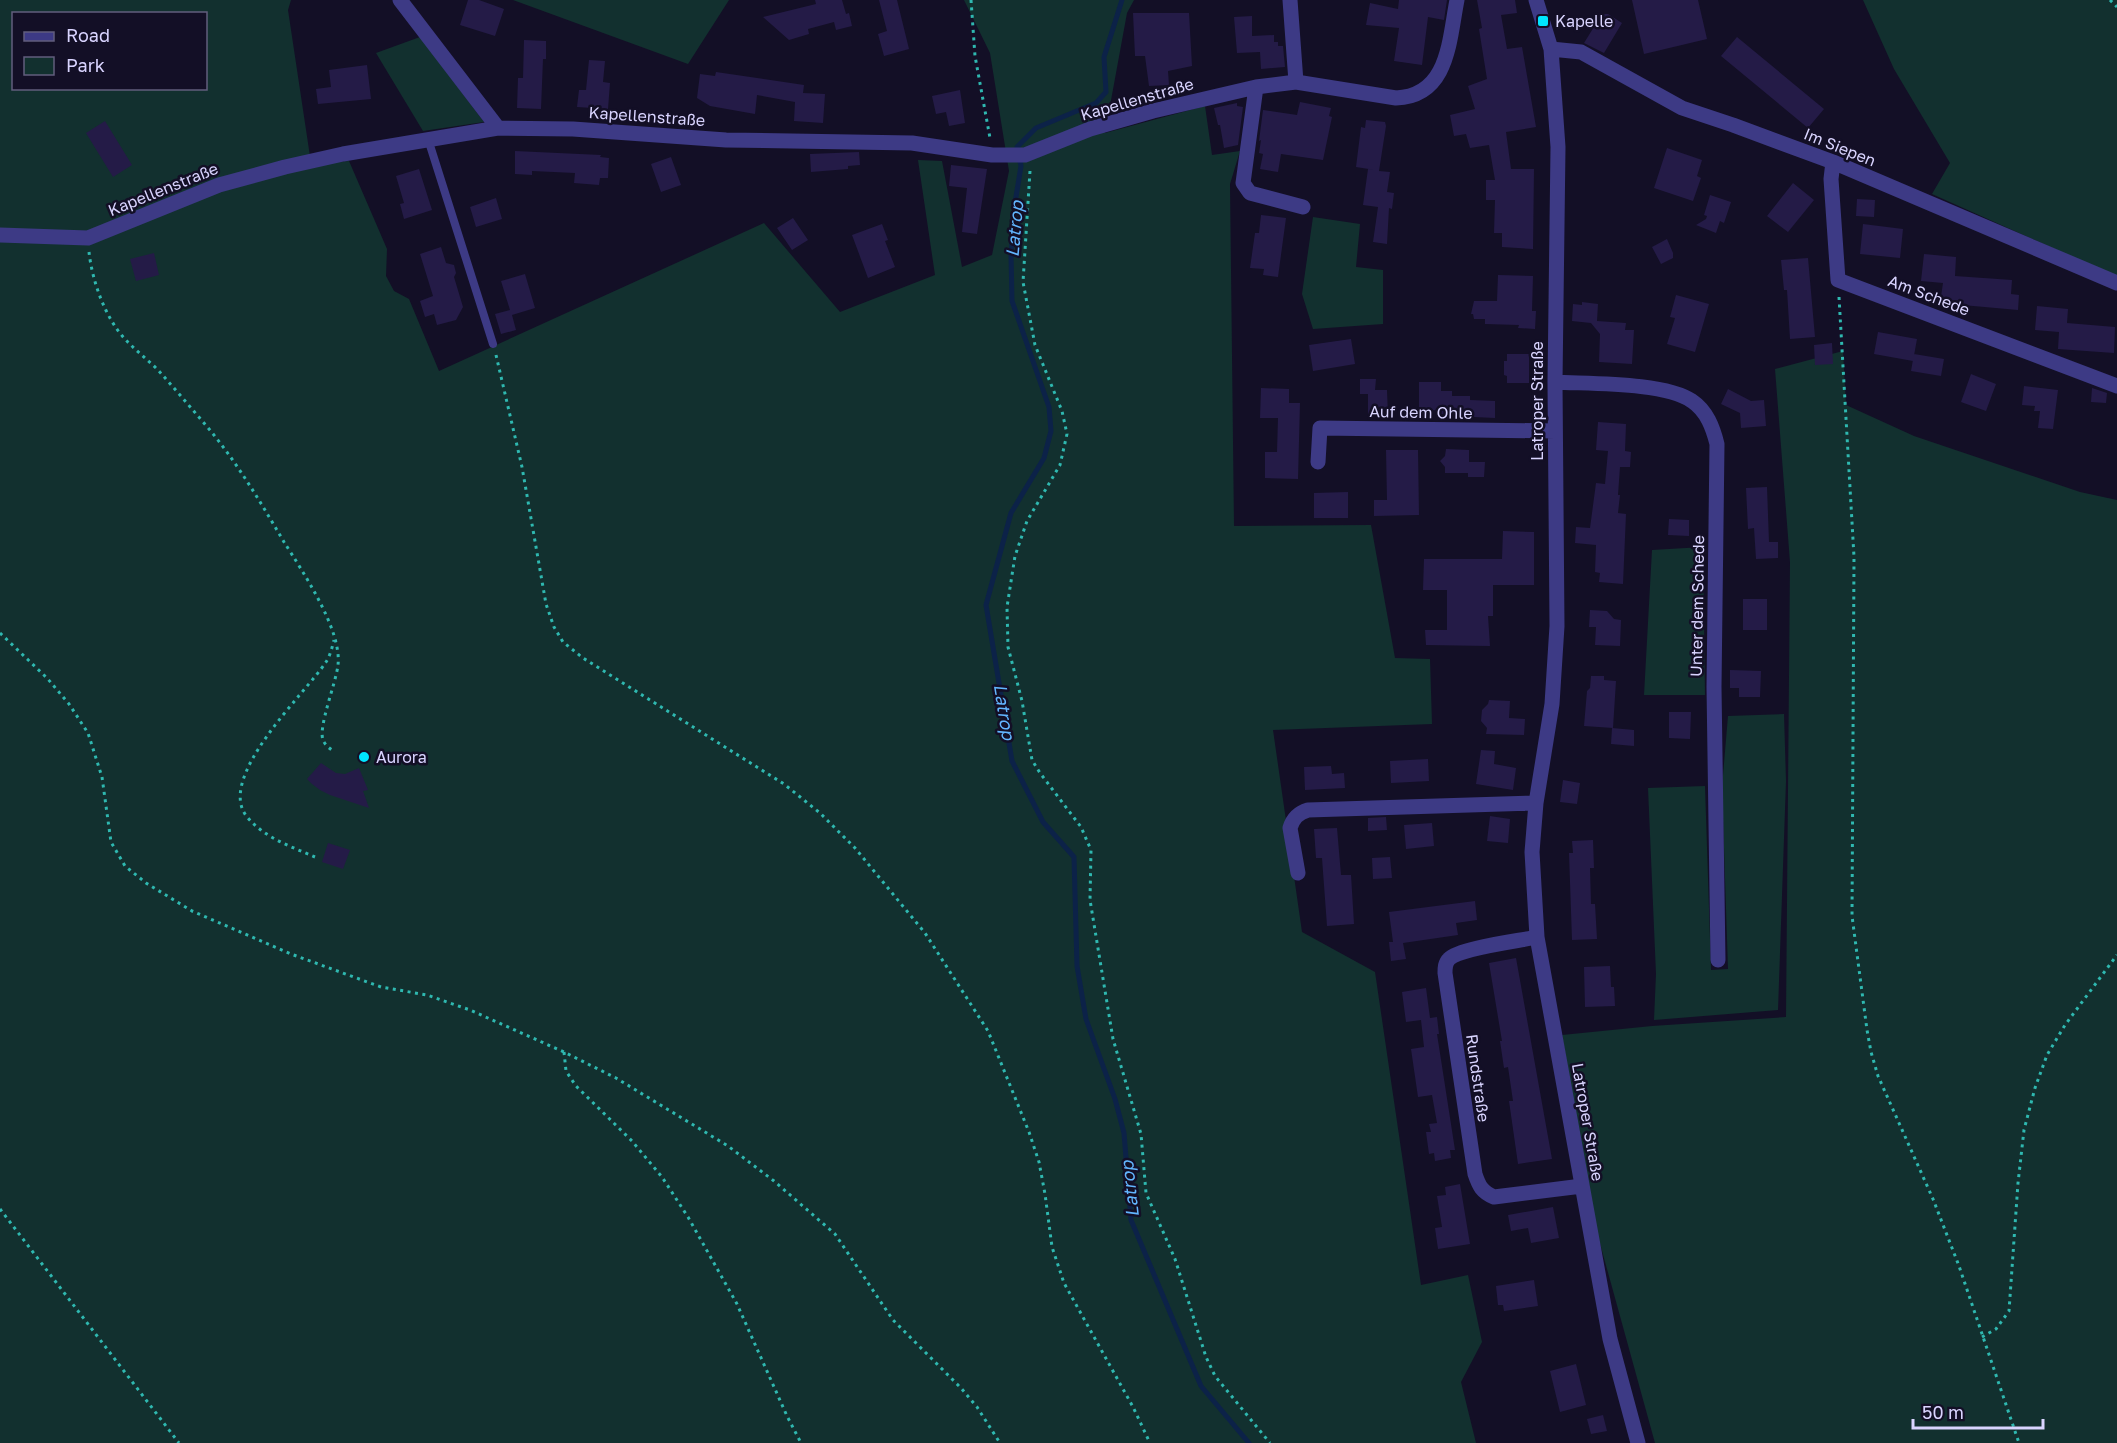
<svg xmlns="http://www.w3.org/2000/svg" width="2117" height="1443" font-family="'Golos Text',sans-serif">
<style>
.green{fill:#12302f;fill-rule:evenodd}
.lines{fill:none;stroke-linecap:round;stroke-linejoin:round}
.stream{stroke:#0c2248;stroke-width:5}
.building{fill:#241b47}
.path{stroke:#2fb8b0;stroke-width:3;stroke-dasharray:3 4.5;stroke-linecap:butt}
.service{stroke:#3d3a85;stroke-width:8}
.minor{stroke:#3d3a85;stroke-width:15}
.poi-dot{fill:#00e5ff;stroke:#130f26;stroke-width:2}
.labels{text-anchor:middle;stroke-width:5;stroke-linejoin:round;paint-order:stroke}
.poi-label{font-size:16px;fill:#d9d4ff;stroke:#130f26;text-anchor:start}
.street-label{font-size:16px;fill:#d9d4ff;stroke:#130f26}
.water-label{font-size:18px;font-style:italic;fill:#62b6ff;stroke:#130f26}
</style>
<rect width="100%" height="100%" fill="#130f26"/>
<path class="green" d="M0 0H291L288 10 311 163 349 161 387 249 386 276 394 291 409 299 439 371 764 223 840 312 935 275 918 160 942 161 962 267 992 255 1009 171 990 53 964 0H1134L1127 13 1105 133 1205 106 1212 155 1240 151 1230 184 1234 526 1371 525 1395 658 1430 659 1432 724 1273 730 1302 932 1375 972 1421 1285 1468 1275 1482 1342 1461 1382 1476 1443H0ZM14 14H206V88H14Z
M513 0H729L688 64Z
M1863 0H2117V277L1932 194 1950 163 1894 69Z
M420 37 484 122 423 131 376 53Z
M1313 217 1360 224 1356 267 1383 270V324L1313 329 1302 294Z
M1843 351 1846 405 1914 436 2080 492 2117 500V1443H1655L1596 1229 1562 1035 1652 1026 1786 1017 1790 562 1775 369Z
M1703 547 1705 695H1644L1652 550Z
M1784 714 1786 781 1778 1010 1654 1020 1656 974 1648 788 1705 786 1711 970 1728 969 1722 787 1728 716Z"/>
<g class="lines">
<path class="stream" d="M1122 0 1104 57 1106 92 1096 103 1036 128 1017 147 1021 166 1015 203 1011 254 1012 301 1049 407 1051 431 1044 458 1011 513 986 605 1012 761 1043 822 1074 857 1077 966 1086 1019 1115 1099 1124 1133 1131 1220 1201 1386 1249 1443"/>
</g>
<path class="building" d="M468 0H479L504 9 495 36 460 25Z
M815 0H842L846 14 849 13 852 26 836 30 834 22 808 29 809 34 789 40 763 17 816 4Z
M879 0H897L909 49 884 56 878 34 887 31Z
M1399 0H1447L1444 20 1428 17 1422 65 1394 61 1399 28 1366 25 1370 3 1398 9Z
M1477 0H1515L1517 13 1501 15 1507 49 1522 47 1536 127 1506 132 1511 169H1534L1533 249 1502 247V233H1494L1495 200H1486V180H1495L1489 145 1470 148 1466 134 1454 136 1450 115 1475 109 1468 86 1487 79 1479 29 1482 28Z
M1632 0H1698L1707 39 1644 54Z
M1133 13H1189L1192 66 1168 71 1169 85 1149 86 1145 56H1135Z
M1602 14H1608L1622 23 1604 53 1584 43Z
M1252 16V36L1274 35V42H1278V46H1283L1285 67 1261 69 1260 52 1237 53 1234 17Z
M1737 37 1824 109 1808 128 1721 56Z
M524 40 546 41V59H543L541 109 517 108 518 78H523Z
M589 60 605 61 603 82 610 83 608 109 577 107 579 90H586Z
M367 65 371 99 318 104 316 89 331 87 329 70Z
M716 72 804 85 803 93 825 94 823 123 794 121 795 102 757 95 755 114 710 106 697 98 700 74 715 76Z
M960 90 965 123 949 126 946 112 936 114 932 96Z
M1300 102 1331 108 1329 116 1332 117 1323 160 1281 154 1278 172 1260 169 1263 154 1259 153 1261 140 1259 141 1263 110 1297 115Z
M1237 103V106L1243 107 1238 145 1224 148 1220 125H1218L1214 108Z
M1366 120 1385 122 1386 126 1379 171 1390 172 1387 192 1394 193 1392 209 1389 208 1387 244 1373 242 1378 207 1363 205 1368 169 1375 170 1356 167 1361 127 1365 128Z
M105 121 132 165 113 177 86 133Z
M1667 148 1702 160 1697 176 1701 178 1693 201 1654 188Z
M515 151 601 155 600 157 609 158 608 178H600L599 185 574 183 575 173 532 171V175L515 174Z
M859 152 860 165 848 166V169L811 172 810 154Z
M671 157 681 185 661 192 651 164Z
M951 165 987 169 977 234 962 232 967 188 949 186Z
M419 169 432 210 404 219 400 204 404 203 396 176Z
M1793 183 1814 200 1788 232 1767 216Z
M1710 195 1731 202 1724 223 1720 221 1716 233 1696 225 1706 219 1707 216 1704 215Z
M496 198 502 219 476 227 470 207Z
M1857 199 1875 200 1874 217 1856 216Z
M1261 215 1286 218 1278 277 1263 275 1264 269 1250 268 1255 233H1259Z
M793 218 808 240 792 250 777 228Z
M882 224 888 240 885 241 895 267 868 278 852 235Z
M1863 224 1903 229 1900 258 1860 254Z
M1667 239 1673 253V258L1661 264 1652 247Z
M441 247 446 263 454 265 456 273 454 277 463 307 456 320 437 325 434 314 425 317 420 301 433 296 420 254Z
M154 253 159 275 136 281 130 259Z
M1924 254 1956 257 1955 276 2012 280 2011 294 2019 295 2018 310 1940 303 1943 283 1921 281Z
M1808 258 1815 337 1790 339 1787 290H1784L1781 260Z
M525 274 535 308 512 315 516 330 501 334 495 314 510 310 501 281Z
M1498 275 1533 276 1532 311H1536L1535 329 1518 328 1519 325 1485 324V319H1474L1473 314H1471L1474 301H1497Z
M1676 295 1709 304 1695 352 1667 344 1675 318 1670 317Z
M1582 302 1598 304 1597 321 1626 323 1625 330H1634L1632 364 1599 362 1600 334 1591 323 1572 321 1573 304 1582 305Z
M2037 306 2068 309 2067 323 2115 327 2114 353 2058 349 2059 332 2035 330Z
M1878 332 1917 339 1913 361 1874 354Z
M1351 339 1355 364 1313 371 1309 345Z
M1832 343 1833 364 1815 365 1814 345Z
M1507 354H1529V383H1507V376L1504 375V361H1507Z
M1914 354 1944 359 1941 376 1911 371Z
M1971 374 1996 384 1986 411 1961 402Z
M1360 379H1376L1375 390H1387L1388 416H1368V394H1360Z
M1419 382H1441V391H1452V396H1470V400L1495 401V418L1474 417V414H1439V410L1419 411Z
M2024 386 2058 390 2053 429 2038 428 2040 411H2034L2035 406 2022 405Z
M1261 388 1289 389V403H1300L1298 479 1265 478V452H1277L1278 418H1260Z
M2092 388 2107 393 2106 403 2091 402Z
M1728 389 1751 401 1764 400 1766 426 1741 428 1740 413 1721 404Z
M1598 422 1626 424 1625 451 1631 452 1630 467H1620L1618 495H1620L1618 513 1626 514 1623 584 1599 582 1600 573 1595 572 1596 545 1575 543 1576 527 1590 528 1596 483 1605 484 1608 451 1596 450Z
M1446 449 1469 450V462H1485L1484 477H1468V473H1445V467L1440 461 1445 456Z
M1386 450H1418L1419 515 1374 516V500H1387Z
M1767 487 1769 542H1778V558L1756 559 1754 528 1748 529 1746 488Z
M1348 492V518H1314V493Z
M1669 519 1689 520V536L1668 535Z
M1503 531 1534 532V585H1493V616H1488L1490 646 1426 645 1425 630H1447V590H1423L1424 559H1502Z
M1743 599H1767V630H1743Z
M1590 610 1607 611 1614 619 1621 620 1620 646 1595 645 1596 627H1589Z
M1730 670 1761 671 1760 697H1739V688H1730Z
M1591 676H1604V680L1616 681 1613 728 1584 726 1587 691 1590 688Z
M1489 700 1510 701 1509 718 1525 719 1524 735 1486 734 1487 728 1481 721 1482 710 1488 704Z
M1669 712H1691L1690 739 1669 738Z
M1612 728 1634 730V746L1611 744Z
M1481 750 1495 751 1494 764 1516 768 1513 790 1476 784Z
M1428 759 1429 781 1391 783 1390 761Z
M321 763 336 773 345 774 359 768 368 790 363 791 369 808 330 795 320 790 312 784 307 779Z
M1331 766 1332 774 1344 773 1345 788 1305 790 1304 767Z
M1563 780 1580 783 1577 804 1560 802Z
M1490 816 1510 819 1508 843 1487 841Z
M1386 817 1387 830 1368 831V818Z
M1432 823 1434 846 1406 849 1404 825Z
M1337 828 1341 875H1351L1354 924 1327 926 1322 858H1316L1314 829Z
M1593 840 1594 868H1590L1591 904H1595L1597 939 1572 940 1569 853H1573L1572 841Z
M328 843 350 850 343 869 322 862Z
M1390 857 1392 878 1373 879 1372 858Z
M1475 901 1477 920 1456 923 1458 935 1403 943 1406 959 1391 961 1389 942H1393L1389 912Z
M1516 958 1552 1159 1518 1164 1509 1101H1513L1508 1067 1504 1068 1500 1041H1502L1489 963Z
M1610 966 1611 987H1614L1615 1006 1585 1007 1584 967Z
M1426 988 1430 1018 1437 1017 1439 1034H1437L1455 1150H1450L1451 1158 1435 1161 1434 1153 1429 1154 1426 1132H1431L1429 1124 1437 1123 1432 1095 1418 1097 1411 1049 1424 1047 1421 1020 1406 1022 1402 992Z
M1460 1184 1470 1244 1438 1249 1435 1228 1442 1227 1437 1196 1446 1195 1445 1187Z
M1553 1207 1559 1238 1531 1243 1528 1228 1511 1231 1508 1215Z
M1534 1280 1538 1306 1504 1311 1503 1305H1498L1496 1286Z
M1576 1364 1586 1405 1560 1412 1550 1371Z
M1603 1415 1607 1431 1591 1434 1587 1419Z"/>
<g class="lines">
<path class="path" d="M971 0 975 56 990 138
M2110 0 2117 7
M1030 171 1023 282 1035 345 1062 411 1067 434 1060 465 1027 521 1015 556 1007 607 1008 647 1022 701 1032 760 1040 773 1081 827 1091 850 1090 900 1113 1039 1141 1134 1146 1193 1175 1259 1206 1357 1215 1376 1270 1443
M89 252C92 280 105 318 125 339 135 350 147 359 158 370 175 389 192 409 209 429 238 464 261 503 284 542 303 572 342 630 338 665 336 683 318 727 323 740 325 745 329 748 332 750
M1839 297 1854 557 1852 916 1867 1030 1871 1052 1878 1076 1933 1199 1959 1266 2019 1443
M496 355 522 467 546 604 554 627 563 642 583 658 784 784 820 813 855 848 925 933 988 1031 1029 1132 1039 1162 1045 1194 1052 1247 1064 1283 1133 1407 1150 1443
M0 633 47 678 69 704 88 733 102 777 111 842 125 866 146 883 192 911 291 954 381 987 427 995 470 1010 564 1052 616 1078 728 1146 774 1181 835 1234 893 1320 961 1388 977 1407 1000 1443
M315 857C292 847 265 838 248 818 213 779 306 693 326 662 330 656 332 648 334 640
M564 1052 566 1071 576 1086 632 1141 662 1177 688 1217 737 1304 787 1416 801 1443
M0 1209 179 1443
M1982 1337 1996 1329 2009 1311 2018 1183 2024 1130 2035 1088 2047 1055 2065 1025 2117 955"/>
<path class="service" d="M428 139 493 344"/>
<path class="minor" d="M400 0 498 128
M1290 0 1296 82
M1536 0 1551 49 1558 147 1555 382 1557 626 1552 704 1536 803 1532 852 1537 937 1610 1339 1638 1443
M1551 49 1581 52 1682 108 1733 125 1833 162 2117 283
M1256 87 1243 183 1250 193 1303 207
M1833 162 1831 179 1838 280 2117 386
M0 235 88 238 219 185 285 167 343 154 498 128 573 129 726 140 912 143 992 155H1025L1090 129 1153 111 1256 87 1296 82 1396 98C1449 96 1449 40 1457 0
M1555 382C1589 384 1665 382 1692 401 1707 411 1713 428 1717 444L1714 687 1718 960
M1318 462 1320 428 1555 431
M1298 873 1290 828C1293 818 1298 813 1308 810L1536 803
M1537 937C1519 941 1459 948 1449 959 1445 963 1445 968 1445 973L1475 1174C1479 1186 1482 1192 1494 1197L1582 1186"/>
</g>
<g class="poi-dot">
<rect x="1537" y="15" width="12" height="12" rx="3"/>
<circle cx="364" cy="757" r="6"/>
</g>
<g class="labels">
<g class="poi-label">
<text x="1555" y="27">Kapelle</text>
<text x="376" y="763">Aurora</text>
</g>
<g class="street-label">
<text transform="translate(1137 99) rotate(-16)" y="6">Kapellenstraße</text>
<text transform="translate(647 116) rotate(4)" y="6">Kapellenstraße</text>
<text transform="translate(1840 147) rotate(22)" y="6">Im Siepen</text>
<text transform="translate(163 189) rotate(-22)" y="6">Kapellenstraße</text>
<text transform="translate(1929 295) rotate(21)" y="6">Am Schede</text>
<text transform="translate(1537 401) rotate(-90)" y="6">Latroper Straße</text>
<text transform="translate(1421 412) rotate(1)" y="6">Auf dem Ohle</text>
<text transform="translate(1697 606) rotate(-89)" y="6">Unter dem Schede</text>
<text transform="translate(1478 1078) rotate(82)" y="6">Rundstraße</text>
<text transform="translate(1588 1122) rotate(80)" y="6">Latroper Straße</text>
</g>
<g class="water-label">
<text transform="translate(1015 229) rotate(-85)" y="6">Latrop</text>
<text transform="translate(1004 712) rotate(81)" y="6">Latrop</text>
<text transform="translate(1130 1189) rotate(-96)" y="6">Latrop</text>
</g>
</g>
<rect x="12" y="12" width="195" height="78" fill="#130f26" stroke="#625e7d" stroke-width="1.5"/>
<rect x="24" y="32" width="30" height="9" fill="#3d3a85" stroke="#625e7d" stroke-width="1.5"/>
<text x="66" y="42" font-size="18" fill="#d9d4ff">Road</text>
<rect x="24" y="57" width="30" height="18" fill="#12302f" stroke="#625e7d" stroke-width="1.5"/>
<text x="66" y="72" font-size="18" fill="#d9d4ff">Park</text>
<path d="M1913 1419v9h130v-9" fill="none" stroke="#d9d4ff" stroke-width="3"/>
<text x="1922" y="1419" font-size="18" fill="#d9d4ff" stroke="#130f26" stroke-width="4.5" paint-order="stroke">50 m</text>
</svg>
